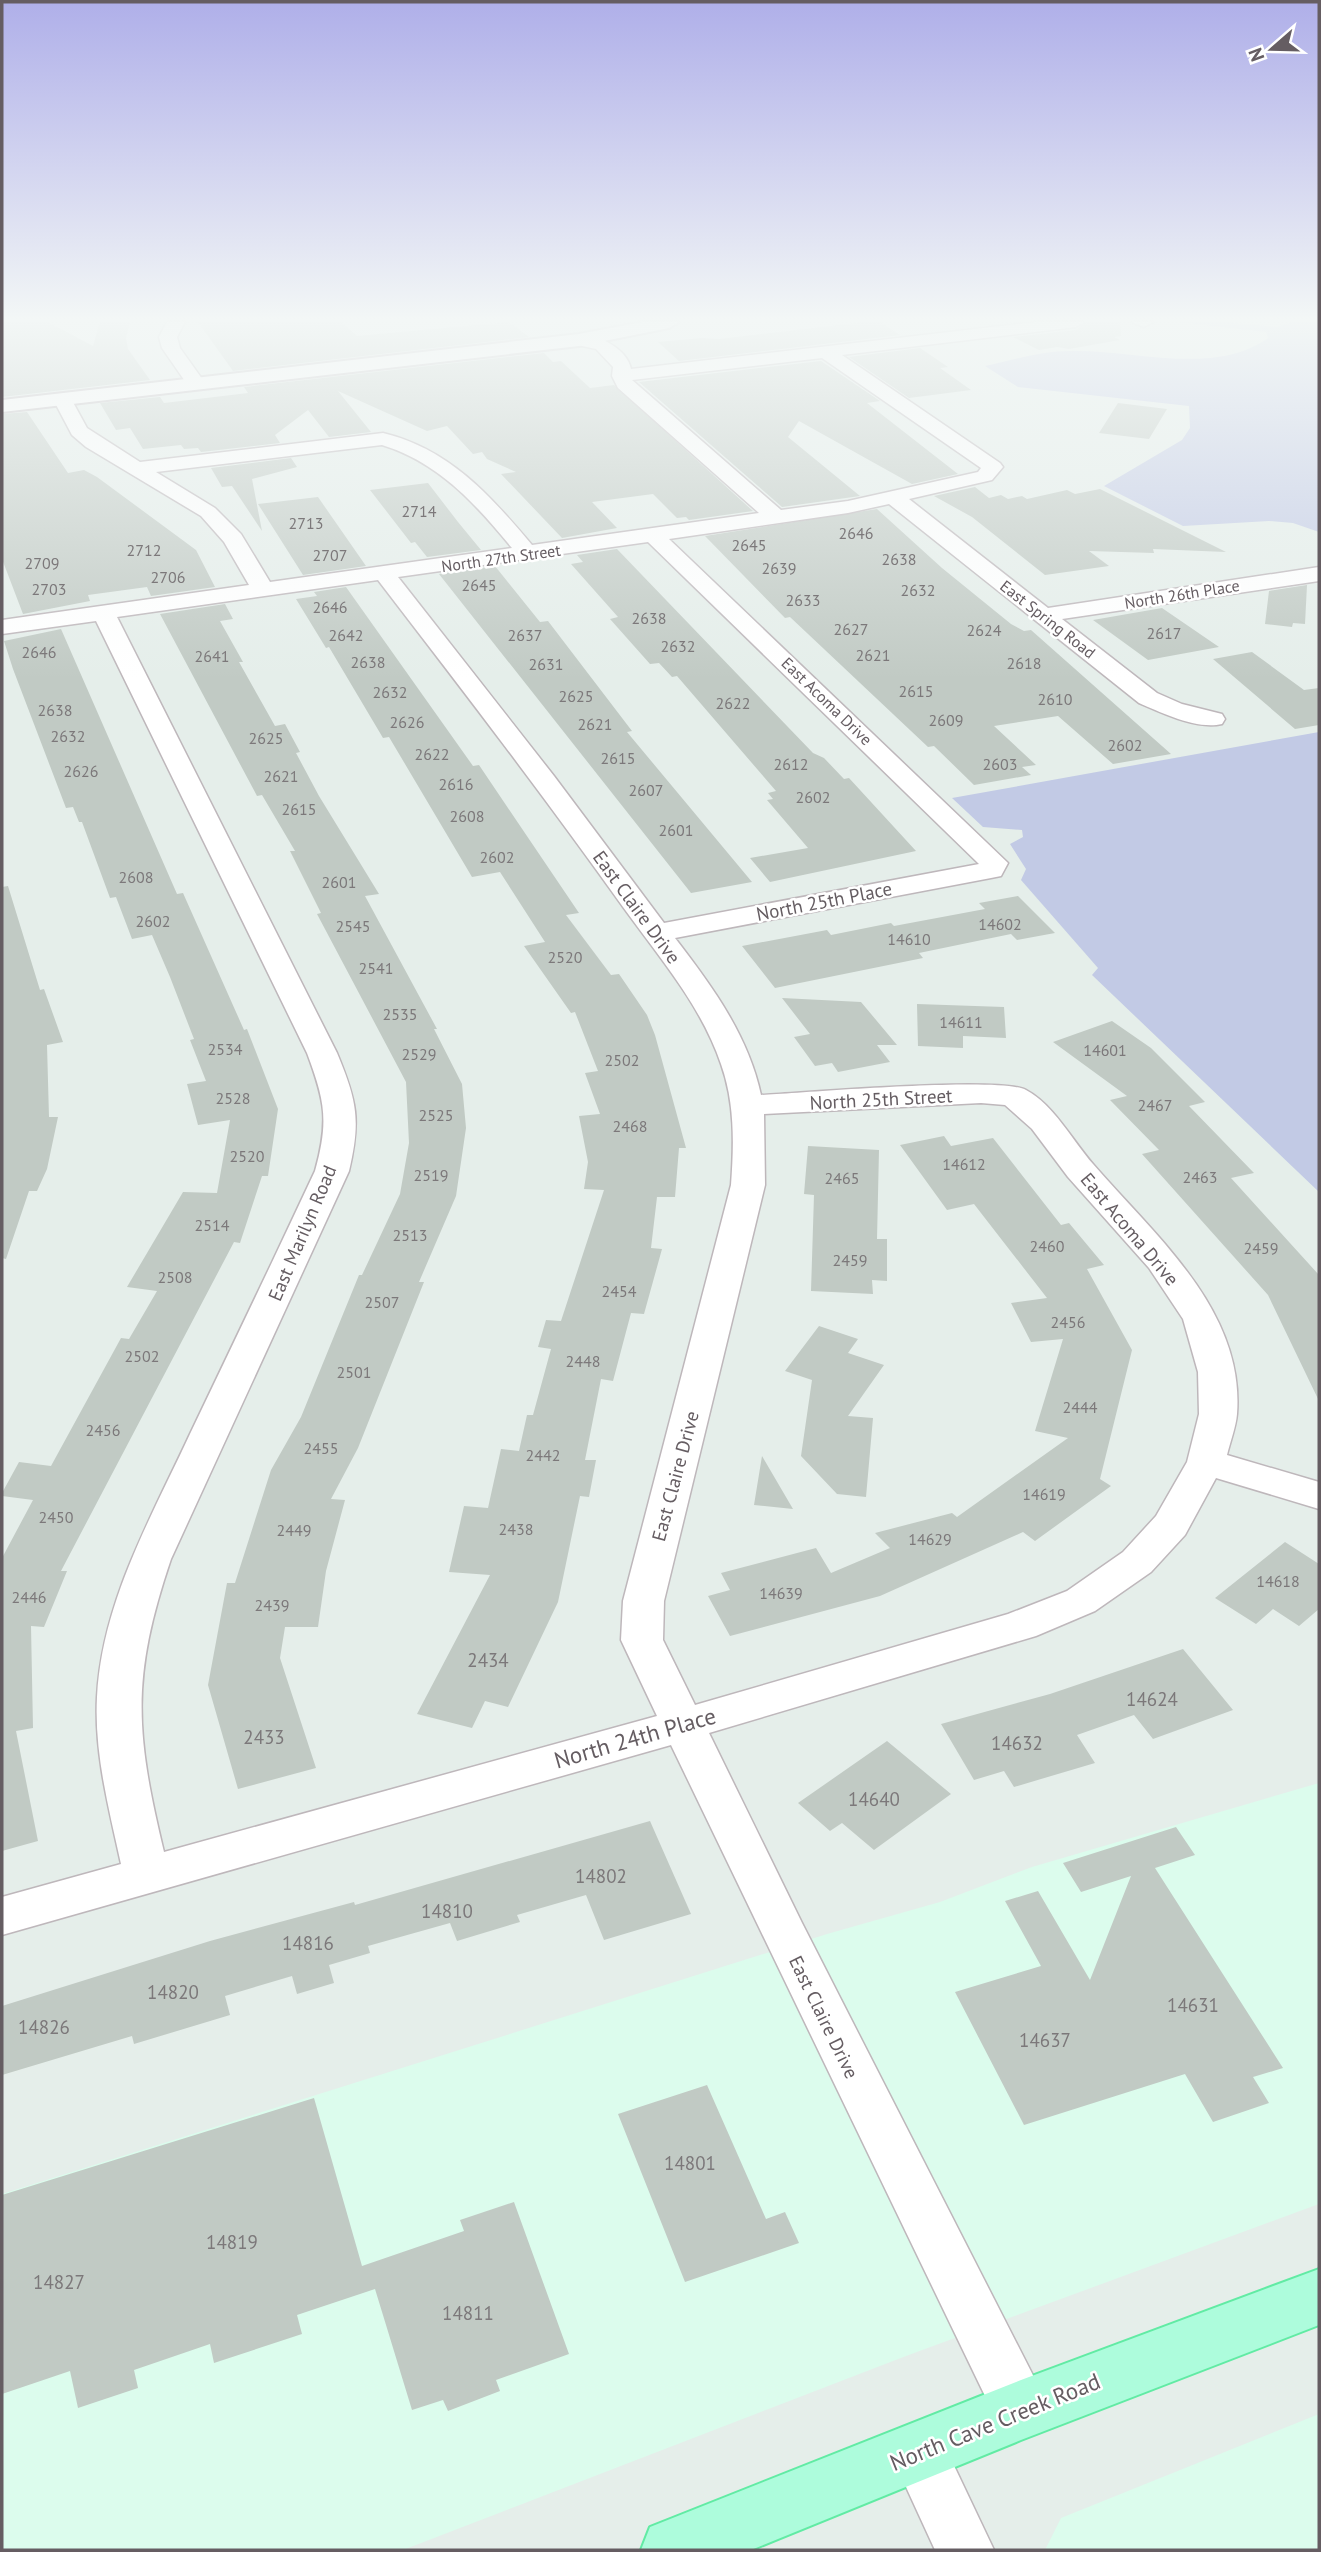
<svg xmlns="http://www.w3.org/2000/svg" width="1321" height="2552" font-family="'PT Sans',sans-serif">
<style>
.commercial{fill:#dcfced}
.green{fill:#c2cae5}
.building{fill:#c1cac4}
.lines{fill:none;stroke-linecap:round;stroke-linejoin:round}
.street-casing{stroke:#beb7bb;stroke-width:3}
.secondary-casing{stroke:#beb6bb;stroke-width:4}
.primary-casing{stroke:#61eba4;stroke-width:4}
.street{fill:#fff;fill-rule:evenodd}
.secondary{fill:#fff;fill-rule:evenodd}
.primary{fill:#adfcdc;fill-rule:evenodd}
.labels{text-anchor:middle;stroke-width:5;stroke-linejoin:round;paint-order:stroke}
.number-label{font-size:16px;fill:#7c787a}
.far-street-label{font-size:16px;fill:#655d62;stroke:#fff}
.street-label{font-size:19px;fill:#655d62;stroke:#fff}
.near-number-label{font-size:19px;fill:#7c787a}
.near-street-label{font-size:23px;fill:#655d62;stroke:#fff}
</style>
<rect width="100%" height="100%" fill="#e5eeea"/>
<path class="commercial" d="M1319 1783V2204L906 2356 403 2550H2V2194L827 1934 940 1902 1032 1867Z
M1319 2414V2550H1045L1061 2518Z"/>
<path class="green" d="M1178 322H1225L1277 327 1293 322H1319V532L1293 523 1269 521 1183 526 1104 486 1182 440 1190 428 1189 406 1018 387 985 366C1012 360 1042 351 1070 351 1133 349 1214 377 1268 338L1266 332Z
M1319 732V1192L1092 975 1098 968 1021 880 1026 869 1010 844 1023 837 1022 830 983 827 952 798Z"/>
<path class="building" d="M2 322H48L93 346 100 322H130L126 338 128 349 150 380 2 397Z
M198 322H341L357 336 509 322 529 337 233 371Z
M864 322H880L900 335 679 361 658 342 702 338 719 339Z
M1087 322H1120L1121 336 1114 337 1120 340 1069 349 1057 347 1039 350 1013 337 1076 330Z
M920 348 948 367 940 368 971 390 909 398 849 357Z
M544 353 553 362 561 361 590 388 614 385 753 511 689 520 686 517 677 518 653 494 592 502 617 528 562 538 501 474 516 472 487 459 482 452 473 454 447 426 427 431 338 391 371 432 329 437 308 410 275 435 280 443 201 452 198 448 184 449 181 445 143 449 130 428 116 430 100 403 160 397 164 403 248 393 244 387Z
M821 361 880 401 867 403 958 474 912 484 799 421 788 437 860 496 782 507 639 382Z
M1118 403 1167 409 1149 439 1099 433Z
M27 412 68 473 84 470 97 477 196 550 215 587 151 596 147 587 88 595 90 601 23 614 2 559V414Z
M291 458 297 467 252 479 262 531 232 486 222 487 211 468Z
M428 483 458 522 481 550 427 557 415 542 411 543 370 490Z
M975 487 989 498 1001 495 1008 499 1022 496 1027 499 1067 490 1075 494 1100 489 1226 552 1153 549 1154 553 1089 551 1109 566 1045 575 972 517 934 496Z
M318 497 366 566 303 575 258 504Z
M877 509 942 568 1011 624 1024 631 1031 630 1171 754 1113 764 1058 716 994 726 1036 765 1022 767 1031 775 974 785 934 746 928 747 790 617 785 618 705 536Z
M617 549 813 753 824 758 844 779 849 778 916 851 770 882 750 858 808 848 767 800 773 799 768 793 776 791 677 676 672 677 659 663 650 664 610 619 618 617 571 564 583 562 577 555Z
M495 566 540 622 548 621 632 731 627 732 752 882 691 893 439 574Z
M1307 585 1305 624 1293 623 1292 627 1265 624 1269 591Z
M346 587 473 766 479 765 579 913 566 915 611 975 619 974 647 1015 655 1035 686 1148H679L675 1197H657L651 1248 662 1249 644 1314 631 1313 613 1381 601 1379 585 1460H596L589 1497 580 1496 558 1602 508 1707 485 1701 472 1728 417 1714 490 1575 449 1572 464 1506 488 1508 501 1449 519 1451 527 1415H533L551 1349 538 1347 546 1320 561 1321 604 1190 584 1189 588 1162 579 1116 600 1114 585 1073 598 1071 575 1012 571 1013 524 946 545 942 500 872 472 877 389 737 383 738 329 647 326 648 296 599 317 596 314 592Z
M225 604 233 619 220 621 243 662H239L275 726 285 724 300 752 296 753 319 796 379 894 365 896 437 1029H434L462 1084 466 1128 456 1196 419 1282H424L358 1448 331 1499 345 1500 326 1571 318 1627H285L280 1658 316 1768 238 1789 208 1685 227 1583H235L271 1470 301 1417 359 1275H362L400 1194 409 1143 406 1082 317 914 321 913 290 851H295L262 795 257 796 160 614Z
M1162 608 1219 647 1148 660 1093 620Z
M61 629 177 894 183 893 244 1030 247 1029 278 1109 268 1176H262L240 1243 234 1242 61 1571H67L44 1627 31 1626 33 1728 16 1731 38 1841 2 1851V1558L33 1500 2 1496V1493L19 1462 51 1466 121 1338 129 1339 157 1291 127 1287 183 1192 217 1193 230 1120 198 1125 187 1084 206 1081 190 1040 194 1039 170 977 152 935 132 939 116 897 110 898 82 822H79L73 807 66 808 13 669 4 641Z
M1252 652 1304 690 1319 688V725L1295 729 1213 659Z
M8 886 40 990 44 989 63 1042 47 1045 49 1117H58L47 1169 37 1191H29L6 1259 2 1258V887Z
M1018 896 1055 933 1017 940 1011 934 919 953 923 958 775 988 742 946 827 930 831 935 891 923 894 926 985 909 979 903Z
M782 998 861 1002 897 1045H877L890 1062 838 1072 832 1063 815 1066 794 1037 810 1034Z
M917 1004 1004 1007 1006 1038 963 1036V1048L918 1046Z
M1112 1021 1151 1048 1205 1102 1189 1106 1254 1173 1231 1178 1319 1275V1401L1268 1295 1142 1154 1159 1150 1110 1100 1127 1096 1053 1042Z
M944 1136 951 1146 993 1138 1061 1225 1069 1223 1104 1265 1087 1269 1132 1350 1100 1479 1111 1486 1035 1541 1023 1532 880 1596 730 1636 708 1596 730 1590 721 1573 816 1548 831 1573 890 1548 875 1533 952 1513 957 1517 1068 1438 1035 1431 1063 1339 1031 1342 1011 1303 1047 1298 974 1204 947 1210 900 1145Z
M808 1146 879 1150 877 1239H887V1281L872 1280 873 1294 811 1291 814 1195 804 1194Z
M819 1326 858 1339 848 1353 884 1365 848 1416 873 1418 866 1497 837 1494 801 1456 812 1380 785 1371Z
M762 1456 793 1509 754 1505Z
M1285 1542 1319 1564V1609L1299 1626 1273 1609 1256 1624 1215 1598Z
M1183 1649 1233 1710 1153 1739 1134 1715 1077 1735 1095 1763 1014 1787 1004 1771 974 1780 941 1724 1050 1694Z
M887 1741 951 1794 874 1850 842 1823 830 1831 798 1803Z
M650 1821 691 1914 604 1940 586 1895 517 1915 520 1922 457 1941 450 1923 368 1946 370 1953 329 1965 334 1983 297 1994 292 1976 225 1996 230 2015 134 2044 132 2036 2 2075V2006L210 1941 354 1902 355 1905Z
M1176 1827 1195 1855 1155 1868 1283 2068 1253 2077 1269 2103 1213 2122 1185 2074 1024 2125 955 1992 1041 1966 1005 1901 1038 1891 1090 1980 1131 1876 1081 1892 1063 1863Z
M707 2085 766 2219 785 2212 799 2243 685 2282 618 2114Z
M314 2098 362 2266 464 2231 460 2220 514 2202 569 2354 496 2380 500 2391 448 2411 443 2400 412 2410 375 2289 297 2315 302 2334 214 2363 210 2344 134 2370 138 2388 78 2408 70 2371 2 2394V2195Z"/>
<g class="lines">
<g class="street-casing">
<path id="street" d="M167 322H185L177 337 180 348 205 383 203 387H189L162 348 159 337Z
M1036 322H1085L1076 327 842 355 1000 463 1003 467 992 480 909 499 1048 608 1319 567V581L1062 619 1157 693 1182 704 1222 714 1225 719 1222 724C1197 730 1162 713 1139 703L889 504 848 513 669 539 1008 863 1001 876 991 878 675 938C712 986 748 1035 761 1095 802 1093 1001 1076 1026 1090 1054 1105 1072 1140 1093 1164 1154 1235 1245 1310 1237 1414 1236 1427 1230 1442 1227 1455L1319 1482V1509L1216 1478 1185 1535 1151 1572 1095 1611 1036 1636 709 1733 802 1923 1041 2391 1049 2410 1041 2429 1021 2438 1001 2429 671 1745 2 1935V1897L121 1864C109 1809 94 1753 97 1697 102 1602 151 1518 190 1434 232 1346 274 1259 315 1171 329 1121 325 1101 307 1053L96 621 2 634V620L249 585 224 542 201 516 86 447 72 435 53 399 55 395H69L87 428 140 462 383 433C449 449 490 495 532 545L759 513 618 388 612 376 613 367 596 349 573 344 570 340 573 336C594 331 627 348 631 369ZM822 358 981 468 978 472 848 501 781 510 632 380ZM382 445C438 462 476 504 512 548L270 582 241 534 215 508 156 472ZM648 542 979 864 664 923 554 776 398 577ZM378 580C461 688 544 796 623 907 659 957 701 1005 721 1064 735 1103 734 1144 731 1185L623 1601 621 1640 657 1716 164 1852C135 1732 131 1677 171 1559L349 1171C361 1120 357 1101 337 1053L117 617ZM981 1103 1005 1105 1032 1129 1068 1177 1149 1268 1183 1319 1198 1372 1199 1414 1187 1462 1156 1516 1123 1552 1067 1591 1008 1614 695 1705 663 1640 664 1601 765 1185 764 1114Z
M1132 322H1153L1144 327Z
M918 2424 938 2432 994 2550H935L890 2452 898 2432Z"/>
</g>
<g class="secondary-casing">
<path id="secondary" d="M642 322H679L669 328 579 346 2 412V400L579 334Z"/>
</g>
<g class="primary-casing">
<path id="primary" d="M1319 2269V2325L1021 2440 751 2550H641L650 2527 1021 2380Z"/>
</g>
<use href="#street" class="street"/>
<use href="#secondary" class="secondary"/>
<use href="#primary" class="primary"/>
</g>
<linearGradient id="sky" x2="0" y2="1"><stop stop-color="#afafe9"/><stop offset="0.47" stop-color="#f3f7f6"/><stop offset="1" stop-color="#f3f7f6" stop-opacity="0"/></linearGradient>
<rect width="1321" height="679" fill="url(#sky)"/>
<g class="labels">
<g class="number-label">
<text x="419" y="517">2714</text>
<text x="306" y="529">2713</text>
<text x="856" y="539">2646</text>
<text x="749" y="551">2645</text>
<text x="144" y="556">2712</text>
<text x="330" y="561">2707</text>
<text x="899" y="565">2638</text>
<text x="42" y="569">2709</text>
<text x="779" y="574">2639</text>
<text x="168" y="583">2706</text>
<text x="479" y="591">2645</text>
<text x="49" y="595">2703</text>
<text x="918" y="596">2632</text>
<text x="803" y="606">2633</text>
<text x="330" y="613">2646</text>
<text x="649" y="624">2638</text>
<text x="851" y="635">2627</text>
<text x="984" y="636">2624</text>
<text x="1164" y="639">2617</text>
<text x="346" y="641">2642</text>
<text x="525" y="641">2637</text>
<text x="678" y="652">2632</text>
<text x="39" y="658">2646</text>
<text x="873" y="661">2621</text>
<text x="212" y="662">2641</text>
<text x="368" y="668">2638</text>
<text x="1024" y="669">2618</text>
<text x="546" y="670">2631</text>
<text x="916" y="697">2615</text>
<text x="390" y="698">2632</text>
<text x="576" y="702">2625</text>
<text x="1055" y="705">2610</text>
<text x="733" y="709">2622</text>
<text x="55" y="716">2638</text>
<text x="946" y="726">2609</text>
<text x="407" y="728">2626</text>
<text x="595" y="730">2621</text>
<text x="68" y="742">2632</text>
<text x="266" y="744">2625</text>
<text x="1125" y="751">2602</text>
<text x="432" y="760">2622</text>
<text x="618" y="764">2615</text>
<text x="791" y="770">2612</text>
<text x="1000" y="770">2603</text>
<text x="81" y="777">2626</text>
<text x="281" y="782">2621</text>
<text x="456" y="790">2616</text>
<text x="646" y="796">2607</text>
<text x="813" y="803">2602</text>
<text x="299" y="815">2615</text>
<text x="467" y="822">2608</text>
<text x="676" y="836">2601</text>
<text x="497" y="863">2602</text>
<text x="136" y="883">2608</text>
<text x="339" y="888">2601</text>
<text x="153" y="927">2602</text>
<text x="1000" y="930">14602</text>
<text x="353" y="932">2545</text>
<text x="909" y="945">14610</text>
<text x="565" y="963">2520</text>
<text x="376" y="974">2541</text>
<text x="400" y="1020">2535</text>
<text x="961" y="1028">14611</text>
<text x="225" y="1055">2534</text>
<text x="1105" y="1056">14601</text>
<text x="419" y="1060">2529</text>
<text x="622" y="1066">2502</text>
<text x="233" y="1104">2528</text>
<text x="1155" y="1111">2467</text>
<text x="436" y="1121">2525</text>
<text x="630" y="1132">2468</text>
<text x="247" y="1162">2520</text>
<text x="964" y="1170">14612</text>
<text x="431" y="1181">2519</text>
<text x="1200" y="1183">2463</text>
<text x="842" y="1184">2465</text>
<text x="212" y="1231">2514</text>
<text x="410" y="1241">2513</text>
<text x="1047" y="1252">2460</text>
<text x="1261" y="1254">2459</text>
<text x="850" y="1266">2459</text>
<text x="175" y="1283">2508</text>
<text x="619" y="1297">2454</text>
<text x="382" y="1308">2507</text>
<text x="1068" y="1328">2456</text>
<text x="142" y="1362">2502</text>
<text x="583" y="1367">2448</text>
<text x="354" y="1378">2501</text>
<text x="1080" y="1413">2444</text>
<text x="103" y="1436">2456</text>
<text x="321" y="1454">2455</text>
<text x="543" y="1461">2442</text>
<text x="1044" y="1500">14619</text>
<text x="56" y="1523">2450</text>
<text x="516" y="1535">2438</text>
<text x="294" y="1536">2449</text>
<text x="930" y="1545">14629</text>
<text x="1278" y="1587">14618</text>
<text x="781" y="1599">14639</text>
<text x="29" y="1603">2446</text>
<text x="272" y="1611">2439</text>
</g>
<g class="far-street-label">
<text transform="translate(501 558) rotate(-8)" y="6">North 27th Street</text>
<text transform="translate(1182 594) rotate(-9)" y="6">North 26th Place</text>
<text transform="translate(1048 619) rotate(38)" y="6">East Spring Road</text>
<text transform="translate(827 701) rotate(44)" y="6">East Acoma Drive</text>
</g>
<g class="street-label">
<text transform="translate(824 901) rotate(-11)" y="7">North 25th Place</text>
<text transform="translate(637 907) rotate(54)" y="7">East Claire Drive</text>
<text transform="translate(881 1099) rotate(-3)" y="7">North 25th Street</text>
<text transform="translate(1130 1229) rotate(50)" y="7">East Acoma Drive</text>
<text transform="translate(302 1233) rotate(-67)" y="7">East Marilyn Road</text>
<text transform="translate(675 1476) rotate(-75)" y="7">East Claire Drive</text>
<text transform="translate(824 2017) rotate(64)" y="7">East Claire Drive</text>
</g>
<g class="near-number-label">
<text x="488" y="1667">2434</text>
<text x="1152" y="1706">14624</text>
<text x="264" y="1744">2433</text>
<text x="1017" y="1750">14632</text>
<text x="874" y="1806">14640</text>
<text x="601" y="1883">14802</text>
<text x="447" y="1918">14810</text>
<text x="308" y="1950">14816</text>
<text x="173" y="1999">14820</text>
<text x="1193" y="2012">14631</text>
<text x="44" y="2034">14826</text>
<text x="1045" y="2047">14637</text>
<text x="690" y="2170">14801</text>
<text x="232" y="2249">14819</text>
<text x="59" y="2289">14827</text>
<text x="468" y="2320">14811</text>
</g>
<g class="near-street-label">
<text transform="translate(635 1738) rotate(-16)" y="8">North 24th Place</text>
<text transform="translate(995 2422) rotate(-22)" y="8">North Cave Creek Road</text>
</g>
</g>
<rect width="1321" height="2552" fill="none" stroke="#655d62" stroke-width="7"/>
<g transform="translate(1272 49) rotate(250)" stroke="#ffffff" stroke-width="5" paint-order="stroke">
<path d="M0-5L12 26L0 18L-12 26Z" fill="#655d62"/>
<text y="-10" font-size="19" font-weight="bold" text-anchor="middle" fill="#655d62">N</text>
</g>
</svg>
